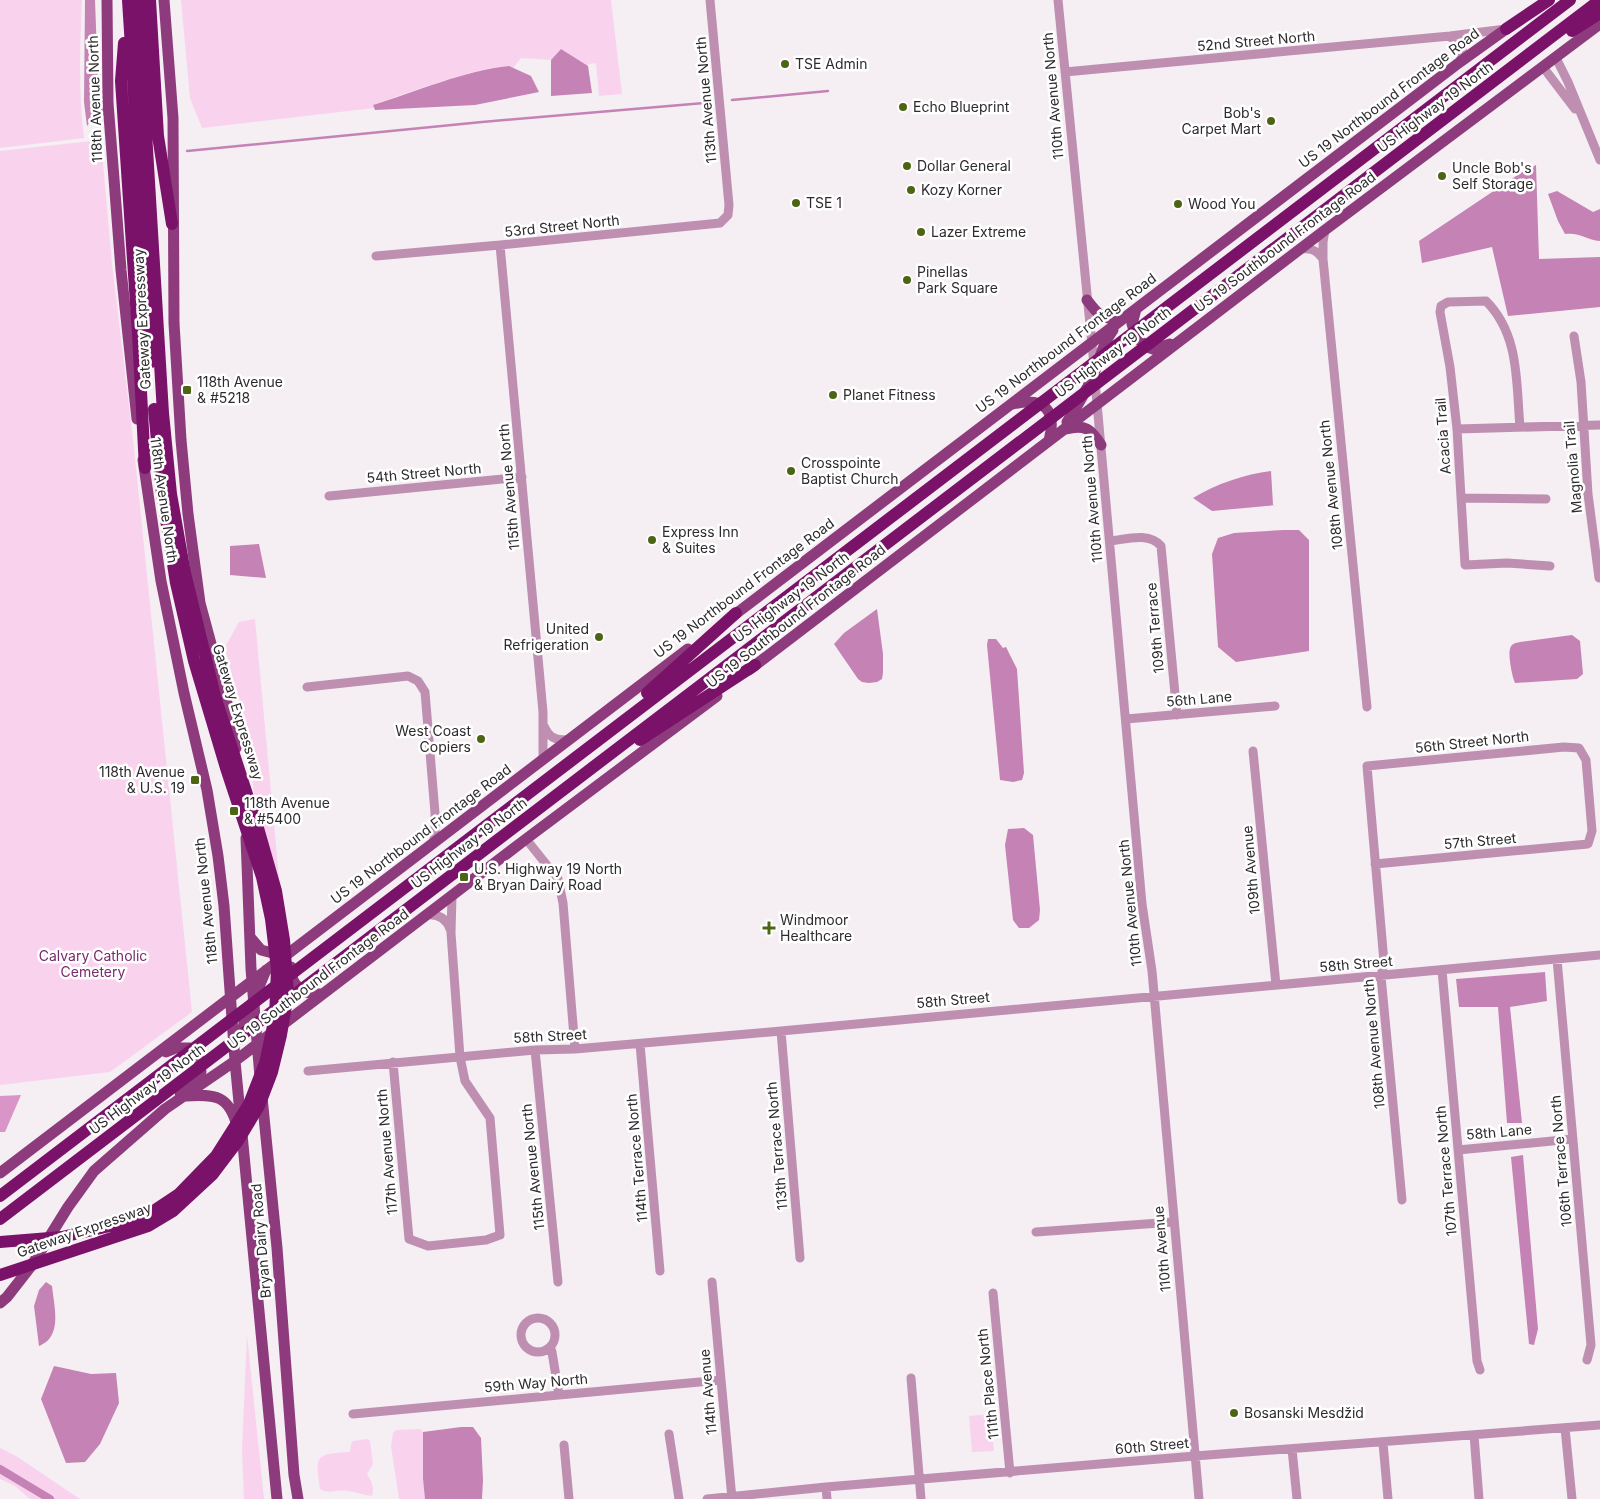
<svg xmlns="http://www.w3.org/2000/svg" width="1600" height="1499" font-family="Inter,sans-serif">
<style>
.green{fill:#f9d3ee}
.forest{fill:#d995c8}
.water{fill:#c582b4}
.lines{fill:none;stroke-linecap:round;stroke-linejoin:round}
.stream{stroke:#c582b4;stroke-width:2.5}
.canal{stroke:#c582b4;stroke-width:8}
.minor{stroke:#bf8fb2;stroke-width:9}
.major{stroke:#8e3b7d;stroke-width:11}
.highway{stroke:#7a1269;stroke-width:12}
.poi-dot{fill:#4b6515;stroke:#fff;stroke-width:2}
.labels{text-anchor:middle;stroke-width:5;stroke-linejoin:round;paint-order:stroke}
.street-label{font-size:14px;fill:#2d2b2d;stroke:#fff}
.poi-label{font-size:14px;fill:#2d2b2d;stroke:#fff;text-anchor:start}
.park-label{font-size:14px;fill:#792a6a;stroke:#fff}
</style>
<rect width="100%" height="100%" fill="#f5eef3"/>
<path class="green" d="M0 0H82C80 46 78 93 84 138L0 148Z
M181 0H611L622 94 599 96 596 63 586 65 561 49 551 60 521 58 513 68C494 60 397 97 373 105L374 108 202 128 190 98Z
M101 140 112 264 133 439 192 1012 110 1072 0 1085V151Z
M255 619 283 921 259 837 249 750 225 647 239 622Z
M247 1335 264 1499H244L242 1449Z
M990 1414 994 1451 972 1452 969 1416Z
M420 1429 423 1432V1479L425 1499H399L391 1446 393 1433 396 1430Z
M367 1439 370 1441 373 1464 367 1474C371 1481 375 1487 372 1496 363 1495 356 1492 348 1491 337 1489 329 1495 320 1489 315 1455 315 1454 350 1452L351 1444 353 1441Z
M0 1448 16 1456 80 1499H30L15 1486 0 1479Z"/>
<path class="forest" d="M21 1095 5 1132H0V1096Z"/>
<path class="water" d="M85 0H95L98 82C97 87 95 94 96 99 99 106 104 107 104 115L94 117 87 126 84 102Z
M561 49 588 66 592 93 551 96V60Z
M509 66 531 76 539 92 475 105 375 110 373 105C415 92 466 70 509 66Z
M1536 165 1539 259 1600 257V307L1508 316 1492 247 1422 263 1419 241 1522 172Z
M1557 191 1593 212 1600 209V241C1586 240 1580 232 1565 234L1558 221 1548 194Z
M1271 471 1273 505H1276L1212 511 1193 498C1216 484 1245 474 1271 471Z
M1283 530H1299L1309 540V651L1236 662 1218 647 1212 554 1218 538 1234 533Z
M259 544 266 578 230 575V546Z
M877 609 883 654V673L882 679 877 682 869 683 862 682 858 679 834 644 844 633Z
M1572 635 1580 641 1583 674 1577 679 1515 683C1512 677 1508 655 1510 649 1511 644 1515 643 1520 642Z
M988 639H996L1003 648 1006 647 1017 669 1024 773 1022 780 1013 782 1000 780 987 645Z
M1024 828 1033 835 1040 910 1039 920 1029 928H1019L1013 920 1005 845 1008 829Z
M1545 972 1547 1001 1510 1007 1522 1123H1507L1498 1007H1459L1456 979Z
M1523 1155 1538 1329 1534 1345 1529 1344 1511 1157Z
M46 1282 52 1286C54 1306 63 1337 39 1346L34 1306 39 1290Z
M54 1366 91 1374 116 1373 119 1403 100 1444 85 1462 66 1463 41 1399Z
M461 1427H473L481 1438 483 1480 482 1499H425L423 1479V1432Z"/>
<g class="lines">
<path class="stream" d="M732 100 828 91
M187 151 482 122 704 103"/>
<path class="canal" d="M0 1469 50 1499"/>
<path class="minor" d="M1058 0 1094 365
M1450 37C1465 43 1464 48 1460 62
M1556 58 1568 82 1600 160
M1543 67 1575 109
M1065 72 1450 36 1506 29
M1325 230 1323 242V259L1367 707
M500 245 543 712V759
M1300 249C1312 248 1316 250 1323 259
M376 256 500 245 720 223 728 215 729 205 710 0
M1574 336 1581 382 1588 494 1599 578
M1095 381 1142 904 1152 971 1199 1499
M1520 427C1516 383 1520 335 1486 301L1448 302 1441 306 1440 312 1450 367 1457 429 1465 565 1507 563 1550 566
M1457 429 1600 425
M329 496 522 477
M1461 498 1546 499
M1110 541C1127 539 1149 532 1161 546L1177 715
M307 687 408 676 418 681 425 692 435 813V834L433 844
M1126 719 1275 706
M544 726C549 737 554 740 567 740
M1253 751 1276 985
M526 839 558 879 563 903 575 1049
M1375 864 1588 844 1592 831 1586 760 1579 748 1564 747 1367 766 1384 962 1381 976 1402 1200
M427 915C438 914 446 918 450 929
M1557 959 1591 1345 1587 1360
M1442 970 1477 1361 1480 1370
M781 1031 800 1258
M640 1044 660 1271
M535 1050 558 1282
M393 1062 409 1239 428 1246 486 1240 500 1235 490 1118 465 1081 460 1057 451 933 452 896
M308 1071 535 1050 575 1049 781 1031 1600 955
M1458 1150 1573 1139
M1036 1232 1173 1222
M712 1282 732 1499
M993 1293 1010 1473
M521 1335a17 17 0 1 1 34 0a17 17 0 1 1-34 0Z
M550 1347 552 1352 559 1395
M911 1378 921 1499
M353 1414 721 1380
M1565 1428 1572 1499
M669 1434 679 1499
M1474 1435 1479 1499
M1383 1443 1388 1499
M564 1445 569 1499
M1292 1449 1297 1499
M826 1487 827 1499
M707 1499 826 1487 1195 1456 1600 1425"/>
<path class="major" d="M107 0 108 103 114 179 121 270 137 419
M164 0 173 118 174 323 181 440 188 514 200 603 231 718 236 748
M1087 300C1099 316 1101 318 1121 320
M1136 309 1132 324 1136 337 1147 347 1153 349 1170 344
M1013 404C1044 397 1057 409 1049 441
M1067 422C1077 406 1087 391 1094 373 1101 356 1102 345 1113 330
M1066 429C1085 424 1091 429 1101 445
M143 460 161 581 184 693 207 790 218 856 224 906 235 1061 277 1499
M729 619 1460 62 1506 29
M749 670 1325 230 1600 24
M246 838 251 969 260 1077
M250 937 261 950 284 956
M291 967C290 987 305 995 322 994
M241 1039 244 1023 266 970
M166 1052 176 1048H190L199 1059 201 1072 180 1093
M186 1096C215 1094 229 1095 237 1126
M262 1097 277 1248 294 1475 298 1499
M0 1173 688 649
M0 1303 7 1297 32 1265 68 1207 94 1171 165 1109 235 1061 526 839 717 696"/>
<path class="highway" d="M128 0 151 362
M150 0 158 136 172 224
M1506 29 1549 0
M1572 31 1600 13
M124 43 121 81 138 334 145 468
M647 693 736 613
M640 740 755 665
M0 1196 1570 0
M0 1219 1600 0
M0 1242 62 1237 123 1223 152 1212 179 1194 216 1156 249 1104 265 1063 275 1017 277 969 271 919 262 877 226 768 194 661 176 583 162 494 154 409
M0 1275 148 1226 173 1211 213 1174 238 1141 259 1106 272 1072 281 1035 288 994 284 940 276 891 258 828 215 696 185 573 171 494 163 413 138 0"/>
</g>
<g class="poi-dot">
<circle cx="785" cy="64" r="5"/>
<circle cx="903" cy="107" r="5"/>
<circle cx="1271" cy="121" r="5"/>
<circle cx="907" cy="166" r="5"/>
<circle cx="1442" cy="176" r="5"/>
<circle cx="911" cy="190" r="5"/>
<circle cx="796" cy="203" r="5"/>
<circle cx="1178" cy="204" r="5"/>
<circle cx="921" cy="232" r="5"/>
<circle cx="907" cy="280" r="5"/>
<rect x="182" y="385" width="10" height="10" rx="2.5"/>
<circle cx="833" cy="395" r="5"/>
<circle cx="791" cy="471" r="5"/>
<circle cx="652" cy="540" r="5"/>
<circle cx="599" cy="637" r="5"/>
<circle cx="481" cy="739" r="5"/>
<rect x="190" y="775" width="10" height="10" rx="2.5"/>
<rect x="229" y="806" width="10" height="10" rx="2.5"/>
<rect x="459" y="872" width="10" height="10" rx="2.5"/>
<path d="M766.5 920.5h5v5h5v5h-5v5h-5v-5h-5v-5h5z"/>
<circle cx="1234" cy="1413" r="5"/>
</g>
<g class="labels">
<g class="street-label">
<text transform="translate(1256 41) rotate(-5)" y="5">52nd Street North</text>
<text transform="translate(1053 96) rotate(-95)" y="5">110th Avenue North</text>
<text transform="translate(1389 98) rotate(-37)" y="5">US 19 Northbound Frontage Road</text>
<text transform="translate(95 99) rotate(-92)" y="5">118th Avenue North</text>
<text transform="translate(706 100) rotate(-95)" y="5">113th Avenue North</text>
<text transform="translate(1435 107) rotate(-37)" y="5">US Highway 19 North</text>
<text transform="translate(562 226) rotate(-6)" y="5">53rd Street North</text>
<text transform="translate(1285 242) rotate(-37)" y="5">US 19 Southbound Frontage Road</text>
<text transform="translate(142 319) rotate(-93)" y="5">Gateway Expressway</text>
<text transform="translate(1066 343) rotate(-37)" y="5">US 19 Northbound Frontage Road</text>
<text transform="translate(1113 352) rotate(-37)" y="5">US Highway 19 North</text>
<text transform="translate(1443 436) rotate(-94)" y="5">Acacia Trail</text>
<text transform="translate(1573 467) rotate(-95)" y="5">Magnolia Trail</text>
<text transform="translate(424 473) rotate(-5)" y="5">54th Street North</text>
<text transform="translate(1331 485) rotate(-96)" y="5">108th Avenue North</text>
<text transform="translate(509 487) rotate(-95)" y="5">115th Avenue North</text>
<text transform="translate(1092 499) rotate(-95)" y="5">110th Avenue North</text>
<text transform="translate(164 500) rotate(82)" y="5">118th Avenue North</text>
<text transform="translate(744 588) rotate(-37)" y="5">US 19 Northbound Frontage Road</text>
<text transform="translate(791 597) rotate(-37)" y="5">US Highway 19 North</text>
<text transform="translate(796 616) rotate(-38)" y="5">US 19 Southbound Frontage Road</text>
<text transform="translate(1155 628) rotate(-95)" y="5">109th Terrace</text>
<text transform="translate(1199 699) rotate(-5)" y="5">56th Lane</text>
<text transform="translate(238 712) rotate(73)" y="5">Gateway Expressway</text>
<text transform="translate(1472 742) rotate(-6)" y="5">56th Street North</text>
<text transform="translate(421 834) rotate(-37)" y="5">US 19 Northbound Frontage Road</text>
<text transform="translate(1480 841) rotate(-5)" y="5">57th Street</text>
<text transform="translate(469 843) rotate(-37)" y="5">US Highway 19 North</text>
<text transform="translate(1251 870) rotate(-95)" y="5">109th Avenue</text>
<text transform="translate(206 901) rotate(-96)" y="5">118th Avenue North</text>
<text transform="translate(1130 903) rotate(-96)" y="5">110th Avenue North</text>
<text transform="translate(1356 964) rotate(-5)" y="5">58th Street</text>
<text transform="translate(318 979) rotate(-37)" y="5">US 19 Southbound Frontage Road</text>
<text transform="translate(953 1000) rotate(-5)" y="5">58th Street</text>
<text transform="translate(550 1036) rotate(-3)" y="5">58th Street</text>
<text transform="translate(1374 1044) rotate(-95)" y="5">108th Avenue North</text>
<text transform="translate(147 1089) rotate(-37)" y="5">US Highway 19 North</text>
<text transform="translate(1499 1132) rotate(-5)" y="5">58th Lane</text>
<text transform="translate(777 1146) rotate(-95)" y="5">113th Terrace North</text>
<text transform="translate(387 1152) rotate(-95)" y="5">117th Avenue North</text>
<text transform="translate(637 1158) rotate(-95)" y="5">114th Terrace North</text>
<text transform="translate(1561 1161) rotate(-95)" y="5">106th Terrace North</text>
<text transform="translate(533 1167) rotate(-96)" y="5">115th Avenue North</text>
<text transform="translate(1446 1171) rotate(-95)" y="5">107th Terrace North</text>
<text transform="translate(84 1230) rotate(-19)" y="5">Gateway Expressway</text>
<text transform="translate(261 1241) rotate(-95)" y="5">Bryan Dairy Road</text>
<text transform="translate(1162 1249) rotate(-95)" y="5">110th Avenue</text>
<text transform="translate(536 1383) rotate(-5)" y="5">59th Way North</text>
<text transform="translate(988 1384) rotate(-96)" y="5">111th Place North</text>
<text transform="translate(708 1392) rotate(-95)" y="5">114th Avenue</text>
<text transform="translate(1152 1446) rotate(-5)" y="5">60th Street</text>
</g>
<g class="poi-label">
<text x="795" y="69">TSE Admin</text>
<text x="913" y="112">Echo Blueprint</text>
<text x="1261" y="118" text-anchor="end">Bob's<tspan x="1261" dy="16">Carpet Mart</tspan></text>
<text x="917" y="171">Dollar General</text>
<text x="1452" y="173">Uncle Bob's<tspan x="1452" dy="16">Self Storage</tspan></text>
<text x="921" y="195">Kozy Korner</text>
<text x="806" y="208">TSE 1</text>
<text x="1188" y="209">Wood You</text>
<text x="931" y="237">Lazer Extreme</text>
<text x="917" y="277">Pinellas<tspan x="917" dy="16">Park Square</tspan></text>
<text x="197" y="387">118th Avenue<tspan x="197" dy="16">&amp; #5218</tspan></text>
<text x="843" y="400">Planet Fitness</text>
<text x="801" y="468">Crosspointe<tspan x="801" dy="16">Baptist Church</tspan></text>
<text x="662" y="537">Express Inn<tspan x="662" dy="16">&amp; Suites</tspan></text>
<text x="589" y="634" text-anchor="end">United<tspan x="589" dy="16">Refrigeration</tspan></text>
<text x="471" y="736" text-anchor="end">West Coast<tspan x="471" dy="16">Copiers</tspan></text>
<text x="185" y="777" text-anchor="end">118th Avenue<tspan x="185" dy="16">&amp; U.S. 19</tspan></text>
<text x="244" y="808">118th Avenue<tspan x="244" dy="16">&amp; #5400</tspan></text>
<text x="474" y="874">U.S. Highway 19 North<tspan x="474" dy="16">&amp; Bryan Dairy Road</tspan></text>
<text x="780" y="925">Windmoor<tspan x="780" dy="16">Healthcare</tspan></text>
<text x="1244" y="1418">Bosanski Mesdžid</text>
</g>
<g class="park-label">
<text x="93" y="961">Calvary Catholic<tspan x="93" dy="16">Cemetery</tspan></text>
</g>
</g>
</svg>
